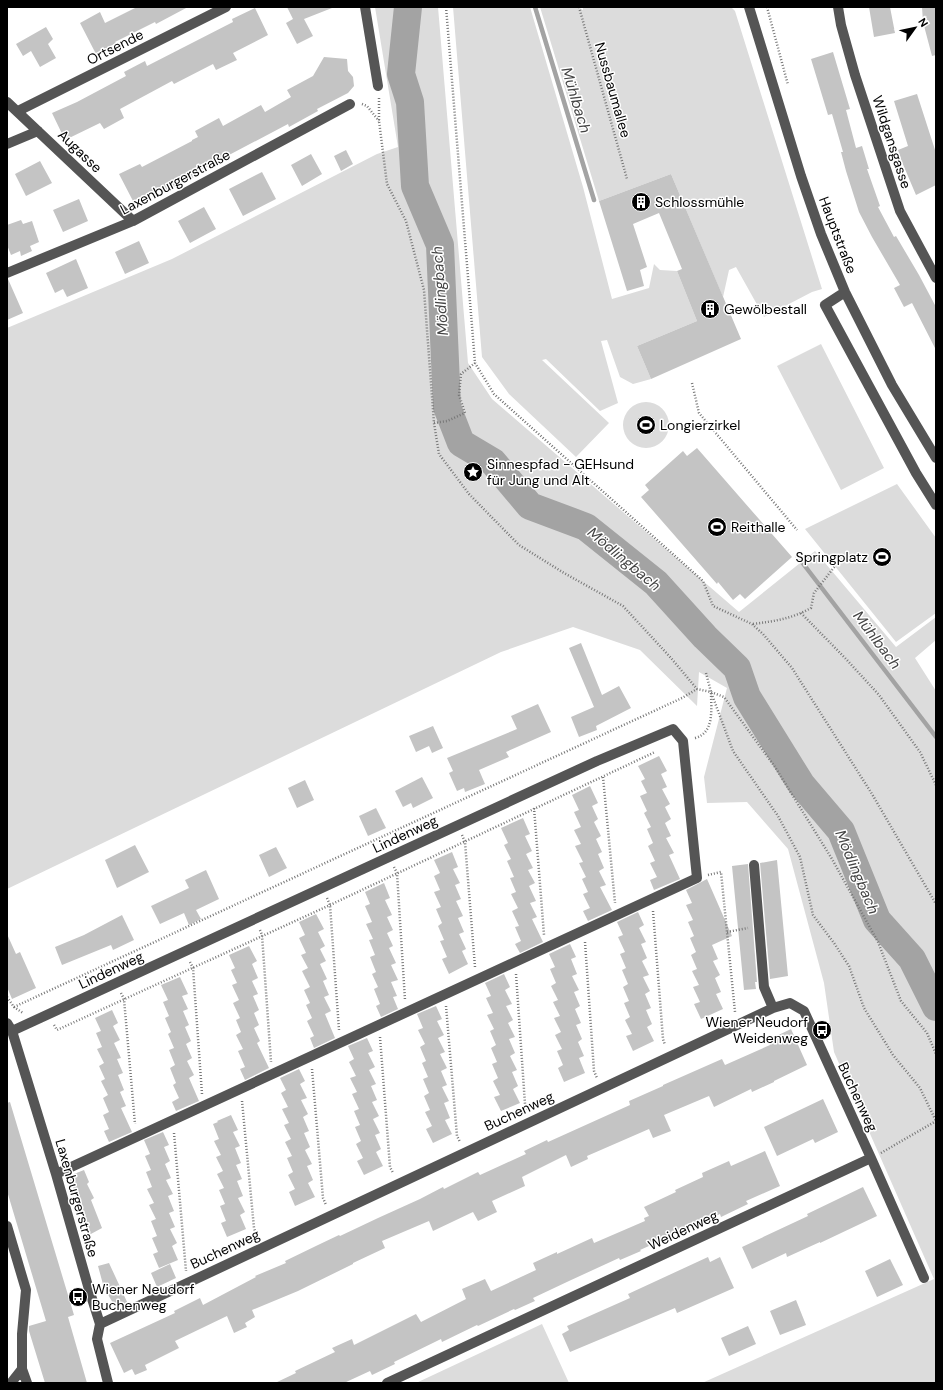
<svg xmlns="http://www.w3.org/2000/svg" width="943" height="1390" font-family="'DM Sans',sans-serif">
<style>
.green{fill:#dcdcdc}
.lines{fill:none;stroke-linecap:round;stroke-linejoin:round}
.stream{stroke:#a3a3a3;stroke-width:4.5}
.river{stroke:#a3a3a3;stroke-width:28}
.building{fill:#c4c4c4}
.path{stroke:#777;stroke-width:2.5;stroke-dasharray:1 2;stroke-linecap:butt}
.minor{stroke:#555;stroke-width:10}
.labels{text-anchor:middle;stroke-width:3;stroke-linejoin:round;paint-order:stroke}
.street-label{font-size:14px;fill:#000;stroke:#fff}
.poi-label{font-size:14px;fill:#000;stroke:#fff;text-anchor:start}
.water-label{font-size:15px;font-style:italic;fill:#444;stroke:#fff}
</style>
<rect width="100%" height="100%" fill="#fff"/>
<path class="green" d="M375 7H438L468 363 492 399 739 612 815 551 896 647 936 617V640L915 658 936 691V1383H702L934 1279 834 1052 824 983 788 849 747 802 707 803 704 777 727 688 699 672 697 706 640 650 573 627 501 652 7 889V328L172 259 377 154 398 147Z
M453 7H530L583 187 612 299 649 288 654 264 660 270 677 271 697 321 637 346 651 379 633 384 620 377 607 340 601 341 618 403 600 411 546 359 542 360 609 423 576 457 509 394 482 357Z
M540 7H578L583 10V7H731L735 11 822 289 812 292 764 317 736 267 729 270 723 297 671 174 599 201Z
M821 344 884 468 841 490 777 366Z
M623 425a23 23 0 1 1 46 0a23 23 0 1 1-46 0Z
M897 484 936 538V613L896 642 805 529Z
M542 1324 569 1383H416Z"/>
<g class="lines">
<path class="stream" d="M535 7 594 200
M798 557 936 737"/>
<path class="river" d="M408 7 401 74 410 102 415 186 440 245 447 407 461 443 493 462 530 506 586 527 656 583 705 637 737 668 747 697 801 784 841 831 877 920 912 959 936 1007"/>
</g>
<path class="building" d="M137 7H188L156 24 155 22 115 42 116 43 96 54 80 23 100 12 105 23Z
M287 7H332V8L304 19 313 36 297 44 286 23 293 19Z
M869 7H890L895 33 874 37Z
M922 7H936V55L932 56 923 22Z
M255 8 268 35 233 53 237 60 216 70 213 64 174 84 172 81 120 109 124 118 104 129 100 123 65 140 52 113 77 102 126 76 124 72 145 61 147 66 233 22 232 19Z
M46 27 53 39 48 44 56 58 40 67 31 51 23 56 16 44Z
M833 52 850 109 846 110 856 148 862 146 869 169H867L880 206 878 207 894 237 896 236 919 275 936 307V350L912 303 904 307 894 288 900 285 872 237 859 212 846 171 841 152H843L832 114 828 115 811 59Z
M324 57 347 59 348 71 353 77 354 86 348 93 317 109 318 111 289 127 288 124 195 173 196 176 166 191 163 186 133 201 119 174 140 164 142 167 192 141V140L198 137 195 131 219 118 223 126 261 105 265 112 291 97 287 90 313 76Z
M917 94 936 153V185L916 195 902 162 898 150 908 146 894 101Z
M346 150 353 164 341 171 334 156Z
M311 154 322 174 302 186 291 165Z
M40 161 52 183 26 196 15 174Z
M262 172 276 199 243 216 229 189Z
M671 174 741 339 651 379 637 346 697 321 677 271 682 269 659 213 633 224 647 267 640 270 644 286 627 291 599 201Z
M79 199 88 221 63 232 53 210Z
M204 207 216 229 190 243 178 221Z
M21 220 23 224 32 221 39 242 30 246 32 251 21 256 20 251 11 255 7 245V225Z
M139 241 149 263 125 274 115 252Z
M76 259 88 288 67 297 63 289 55 293 46 273Z
M7 279H8L23 313 7 320Z
M697 448 792 557 745 599 740 594 733 600 718 582 717 584 641 497 649 490 645 485 683 451 687 456Z
M581 643 602 695 619 686 631 708 596 726 597 730 579 737 571 717 594 707 569 648Z
M538 704 551 732 506 752 509 757 479 770 485 784 465 792 464 788 457 791 449 773 453 771 447 758 517 729 511 716Z
M433 726 443 748 432 753 429 746 416 752 409 736Z
M659 756 667 771 661 774 667 787 662 789 670 804 665 807 671 819 665 823 671 836 666 838 674 853 669 855 680 879 654 890 650 880 657 877 650 863 655 861 648 846 653 843 647 829 651 827 644 813 647 811 640 796 647 793 641 781 645 779 638 766Z
M422 777 433 798 413 808 411 803 403 807 395 791Z
M305 780 314 800 297 808 288 788Z
M590 786 598 803 592 806 598 819 594 822 601 836 596 839 602 852 598 854 604 868 599 871 606 885 600 887 612 910 588 921 583 911 590 908 583 894 588 892 582 879 586 877 579 863 583 862 575 846 581 844 574 830 581 827 574 812 579 810 572 795Z
M376 808 386 828 368 836 359 816Z
M523 818 530 834 525 836 532 851 526 854 533 868 528 870 535 883 529 886 536 901 530 903 537 917 532 919 543 942 520 953 515 944 521 941 515 927 519 926 512 911 518 908 511 894 516 892 510 878 514 877 507 861 511 859 504 845 508 843 501 828Z
M135 845 149 872 117 888 105 860Z
M276 847 287 868 269 877 259 855Z
M452 852 458 867 453 869 460 883 455 885 461 899 456 901 463 916 458 918 464 932 459 934 466 949 462 951 468 964 449 974 442 959 447 957 440 941 444 940 438 926 442 923 436 909 441 907 434 892 440 890 434 876 440 873 434 860Z
M777 860 788 976 770 979 760 863Z
M748 864 757 982H755L756 989 744 990 732 866Z
M206 870 219 899 196 910 201 919 189 925 184 913 160 924 151 906 189 888 185 880Z
M707 879 732 936 712 945 718 959 713 961 720 975 715 978 721 992 716 994 723 1009 701 1019 694 1004 700 1002 693 987 699 985 692 971 697 969 691 955 696 952 690 938 694 936 688 922 693 920 686 905 692 903 686 890Z
M384 883 390 898 385 900 392 915 387 917 393 930 387 933 393 946 389 948 396 963 391 965 398 980 391 982 397 996 393 997 398 1009 381 1017 376 1006 380 1004 374 989 378 987 372 974 376 972 370 957 375 955 369 940 373 939 366 924 372 922 365 906 370 904 365 892Z
M638 912 644 925 639 928 646 942 641 944 647 958 642 961 649 975 643 977 650 991 645 994 651 1008 646 1010 652 1024 647 1027 654 1041 633 1051 626 1036 632 1034 625 1020 630 1017 624 1003 629 1001 623 987 628 984 622 970 626 968 620 954 625 952 618 937 623 935 617 922Z
M316 914 324 929 318 932 325 946 320 949 326 961 320 964 327 979 323 981 329 995 324 997 331 1011 325 1014 335 1038 314 1048 310 1038 314 1036 307 1021 312 1018 306 1005 310 1003 304 990 310 987 302 971 308 968 301 955 306 953 299 938 305 935 299 922Z
M122 915 134 940 113 950 111 945 62 965 55 947 84 935Z
M7 934 16 954 20 952 36 988 12 999 7 987Z
M570 944 576 957 571 959 577 974 572 976 579 990 574 992 580 1006 575 1009 581 1023 576 1025 582 1039 578 1042 584 1056 579 1058 585 1073 564 1082 558 1068 563 1065 557 1051 562 1049 555 1035 561 1032 554 1018 560 1016 553 1002 558 1000 551 986 556 983 550 969 555 967 549 954Z
M249 946 257 961 252 964 258 978 252 981 258 994 253 996 259 1010 254 1013 259 1025 254 1028 260 1041 257 1043 269 1068 245 1080 240 1069 245 1067 238 1051 243 1049 236 1035 241 1032 236 1020 240 1018 233 1003 239 1000 232 985 237 983 231 970 235 968 229 955Z
M504 974 510 987 505 990 512 1004 506 1006 513 1020 508 1023 515 1037 509 1039 515 1053 510 1056 517 1070 512 1072 518 1086 513 1089 520 1103 501 1111 494 1097 500 1095 493 1081 498 1078 492 1064 497 1062 491 1048 496 1045 490 1031 494 1029 487 1015 493 1013 486 998 491 996 485 983Z
M180 977 188 994 182 996 188 1009 183 1011 189 1025 185 1027 191 1041 186 1044 192 1058 187 1061 194 1075 189 1078 199 1101 176 1111 172 1102 179 1098 173 1085 176 1083 170 1068 175 1065 169 1050 174 1048 168 1034 171 1032 165 1018 169 1016 163 1002 168 1000 161 985Z
M436 1006 442 1019 437 1021 444 1035 438 1038 445 1052 440 1054 447 1068 441 1071 447 1085 442 1087 449 1101 444 1103 450 1118 445 1120 452 1134 433 1143 426 1129 432 1126 425 1112 430 1110 424 1096 429 1093 423 1079 428 1077 422 1063 426 1061 420 1047 425 1044 418 1030 423 1028 417 1014Z
M112 1010 118 1023 113 1026 120 1040 114 1043 121 1058 117 1059 123 1073 118 1075 124 1090 120 1092 126 1106 121 1108 132 1132 109 1142 104 1131 109 1129 103 1115 109 1112 103 1098 108 1095 101 1081 105 1079 99 1066 104 1063 97 1049 102 1047 96 1033 101 1031 95 1018Z
M791 1029 807 1065 774 1081V1082L752 1092 751 1089 714 1107 709 1096 664 1115 671 1131 653 1138 649 1129 587 1156 588 1159 571 1167 566 1155 522 1177 525 1186 492 1201 497 1212 478 1221 473 1212 433 1231 429 1221 382 1241 385 1248 353 1263V1264L298 1291 252 1310 255 1317 245 1323 247 1327 234 1333 227 1316 175 1341 179 1348 145 1365 147 1370 135 1375 132 1369 124 1373 110 1343 175 1313 174 1311 200 1298 203 1305 256 1277 255 1276 286 1263 285 1261 318 1245 339 1235 340 1236 378 1218 420 1199 443 1187 444 1189 478 1172 480 1175 526 1154 524 1151 547 1140 548 1142 630 1105 629 1101 663 1086V1085L722 1059 725 1065 770 1045 768 1040Z
M367 1038 373 1051 368 1053 375 1067 369 1070 376 1084 371 1086 377 1100 372 1102 379 1116 373 1119 380 1133 375 1135 381 1149 376 1152 383 1166 364 1175 357 1161 363 1158 356 1144 361 1141 355 1127 360 1125 354 1111 359 1109 352 1094 357 1092 350 1078 356 1076 349 1062 354 1059 348 1046Z
M299 1069 305 1081 300 1084 307 1098 301 1100 308 1114 303 1117 309 1131 304 1133 310 1147 305 1150 312 1164 307 1166 313 1180 308 1183 315 1197 295 1206 289 1192 295 1189 288 1175 293 1172 287 1158 292 1156 285 1142 291 1139 284 1125 289 1123 282 1109 288 1107 281 1093 286 1090 280 1078Z
M823 1099 838 1132 815 1143 813 1139 777 1156 764 1127Z
M10 1102 74 1315 68 1317 87 1383H45L29 1331V1326L46 1321 7 1191V1103Z
M231 1115 238 1130 233 1132 240 1146 235 1148 241 1163 236 1165 242 1179 237 1181 243 1196 238 1198 245 1212 240 1215 246 1229 227 1237 221 1223 226 1221 220 1206 225 1204 219 1190 224 1188 217 1174 223 1171 216 1157 221 1155 214 1141 219 1139 213 1124 218 1122 217 1121Z
M163 1132 169 1145 164 1147 170 1161 165 1164 171 1178 166 1180 173 1194 168 1196 174 1211 169 1213 175 1227 170 1229 177 1243 172 1246 178 1260 159 1268 153 1254 158 1252 152 1238 157 1236 151 1221 156 1219 149 1205 154 1203 147 1189 152 1187 146 1172 151 1170 145 1156 150 1154 144 1140Z
M765 1151 780 1186 746 1201 748 1204 721 1217 720 1214 640 1250 641 1251 620 1260 619 1258 569 1281 533 1298 535 1301 515 1310 514 1309 478 1326 477 1325 442 1342 441 1339 394 1362 395 1364 372 1375 370 1371 344 1383H275L296 1373 295 1371 335 1352 332 1348 352 1339 354 1345 416 1314 421 1322 466 1299 462 1289 485 1279 491 1291 536 1270 533 1263 557 1252V1254L592 1238 594 1243 645 1221 644 1218 649 1216 644 1207 676 1192 675 1190 703 1177 702 1173 729 1161 731 1166Z
M84 1170 89 1182 87 1184 94 1198 91 1200 102 1228 89 1235 69 1176Z
M863 1187 877 1216 820 1243V1242L787 1257 786 1253 752 1269 742 1247 808 1216 807 1214Z
M708 1257 710 1262 720 1257 734 1288 677 1313 675 1308 570 1352 562 1334 569 1330 567 1326 630 1298 628 1294Z
M890 1259 903 1285 877 1297 865 1271Z
M109 1263 128 1304 123 1306 113 1303 104 1288 98 1266Z
M170 1264 176 1278 157 1287 151 1273Z
M796 1300 806 1325 780 1335 770 1311Z
M748 1326 756 1344 729 1356 721 1338Z"/>
<g class="lines">
<path class="path" d="M446 7 475 363 494 394 703 581 713 606 752 624 763 634 792 668 872 794 936 904
M579 7 627 179
M767 7 788 85
M379 98V121L387 184 406 221 424 290 434 423 439 454 469 494 519 545 564 573 623 606 671 658 697 689 711 692 724 697 775 767 832 859 878 942 901 1001 927 1033 936 1054
M362 104 367 106 379 121
M692 383 699 413 797 530
M434 423 447 421 465 413 459 395 461 374 475 363
M801 613 846 659 879 695 920 752 936 785
M753 624C775 621 791 619 811 608L814 593 835 566
M706 673 711 692 733 751 778 816 800 857 813 915 834 943 849 966 864 1008 893 1055 920 1088 936 1121
M695 738C715 733 711 708 711 692
M603 777 615 903
M534 808 544 935
M462 835 465 842 475 967
M394 867 397 873 405 1000
M708 875 721 872 735 1012
M327 898 330 905 339 1030
M653 911 663 1039 665 1045
M260 930 262 935 271 1062
M727 932 748 928
M585 942 594 1071 597 1078
M190 962 193 968 202 1094
M516 974 525 1104 528 1110
M121 993 124 999 135 1124
M7 997 14 1007 23 1013
M446 1006 457 1136 460 1142
M14 1007 682 698 697 689
M54 1025 57 1030 330 905 655 752
M380 1037 390 1167 393 1173
M312 1069 323 1198 326 1205
M242 1101 254 1228 257 1237
M174 1133 186 1271
M881 1153 936 1121"/>
<path class="minor" d="M365 7 378 86
M749 7 801 176 821 234 845 292 892 385 936 458
M838 7 841 25 855 75 900 211 936 278
M7 102 133 221
M18 111 226 7
M7 144 38 131
M7 273 133 221 350 104
M845 292 825 305 916 473 936 505
M754 865 764 987 773 1008
M7 1023 12 1031 56 1174 88 1286 100 1324 97 1339 108 1383
M12 1031 597 761 673 729 683 741 697 878 56 1174
M7 1226 26 1290 22 1334V1369L27 1383
M100 1324 737 1025 773 1008 790 1003 804 1011 871 1158 924 1278
M11 1383 22 1369
M387 1383 871 1158"/>
</g>
<defs>
<g id="building-disc" transform="scale(1)"><circle r="9.5" fill="#000" stroke="#fff"/><path d="M-4-6H4V6H1V3H-1V6H-4ZM-2.5-4.3h1.7v1.8h-1.7ZM.8-4.3h1.7v1.8H.8ZM-2.5-1h1.7V.8h-1.7ZM.8-1h1.7V.8H.8Z" fill="#fff"/></g>
<g id="stadium-disc" transform="scale(1)"><circle r="9.5" fill="#000" stroke="#fff"/><path d="M0-5a6.5 5 0 1 0 0 10a6.5 5 0 1 0 0-10ZM-3.5-1.8h7v3.6h-7Z" fill="#fff"/></g>
<g id="sight-disc" transform="scale(1)"><circle r="9.5" fill="#000" stroke="#fff"/><path d="M0-6L1.8-2.2L6-1.7L2.9 1.2L3.7 5.4L0 3.3L-3.7 5.4L-2.9 1.2L-6-1.7L-1.8-2.2Z" fill="#fff"/></g>
<g id="bus-disc" transform="scale(1)"><circle r="9.5" fill="#000" stroke="#fff"/><path d="M-5-6H5V4H4V6H2V4H-2V6H-4V4H-5ZM-3.5-4V0h7V-4ZM-3.5 1.2v1.5H-2V1.2ZM2 1.2v1.5H3.5V1.2Z" fill="#fff"/></g>
</defs>
<g fill-rule="evenodd">
<use href="#building-disc" x="641" y="202"/>
<use href="#building-disc" x="710" y="309"/>
<use href="#stadium-disc" x="646" y="425"/>
<use href="#sight-disc" x="473" y="472"/>
<use href="#stadium-disc" x="717" y="527"/>
<use href="#stadium-disc" x="882" y="557"/>
<use href="#bus-disc" x="822" y="1030"/>
<use href="#bus-disc" x="78" y="1297"/>
</g>
<g class="labels">
<g class="street-label">
<text transform="translate(115 47) rotate(-27)" y="5">Ortsende</text>
<text transform="translate(613 90) rotate(74)" y="5">Nussbaumallee</text>
<text transform="translate(892 142) rotate(72)" y="5">Wildgansgasse</text>
<text transform="translate(80 151) rotate(44)" y="5">Augasse</text>
<text transform="translate(175 182) rotate(-28)" y="5">Laxenburgerstraße</text>
<text transform="translate(838 235) rotate(69)" y="5">Hauptstraße</text>
<text transform="translate(405 834) rotate(-25)" y="5">Lindenweg</text>
<text transform="translate(111 970) rotate(-25)" y="5">Lindenweg</text>
<text transform="translate(858 1097) rotate(65)" y="5">Buchenweg</text>
<text transform="translate(519 1111) rotate(-25)" y="5">Buchenweg</text>
<text transform="translate(77 1198) rotate(74)" y="5">Laxenburgerstraße</text>
<text transform="translate(683 1230) rotate(-25)" y="5">Weidenweg</text>
<text transform="translate(225 1249) rotate(-25)" y="5">Buchenweg</text>
</g>
<g class="poi-label">
<text x="655" y="207">Schlossmühle</text>
<text x="724" y="314">Gewölbestall</text>
<text x="660" y="430">Longierzirkel</text>
<text x="487" y="469">Sinnespfad - GEHsund<tspan x="487" dy="16">für Jung und Alt</tspan></text>
<text x="731" y="532">Reithalle</text>
<text x="868" y="562" text-anchor="end">Springplatz</text>
<text x="808" y="1027" text-anchor="end">Wiener Neudorf<tspan x="808" dy="16">Weidenweg</tspan></text>
<text x="92" y="1294">Wiener Neudorf<tspan x="92" dy="16">Buchenweg</tspan></text>
</g>
<g class="water-label">
<text transform="translate(576 100) rotate(73)" y="5">Mühlbach</text>
<text transform="translate(440 291) rotate(-94)" y="5">Mödlingbach</text>
<text transform="translate(624 559) rotate(40)" y="5">Mödlingbach</text>
<text transform="translate(877 640) rotate(53)" y="5">Mühlbach</text>
<text transform="translate(857 872) rotate(67)" y="5">Mödlingbach</text>
</g>
</g>
<rect width="943" height="1390" fill="none" stroke="#000000" stroke-width="16"/>
<g transform="translate(915 28) rotate(57)" stroke="#ffffff" stroke-width="3" paint-order="stroke">
<path d="M0-3L7 15L0 10L-7 15Z" fill="#000000"/>
<text y="-6" font-size="11" font-weight="bold" text-anchor="middle" fill="#000000">N</text>
</g>
</svg>
